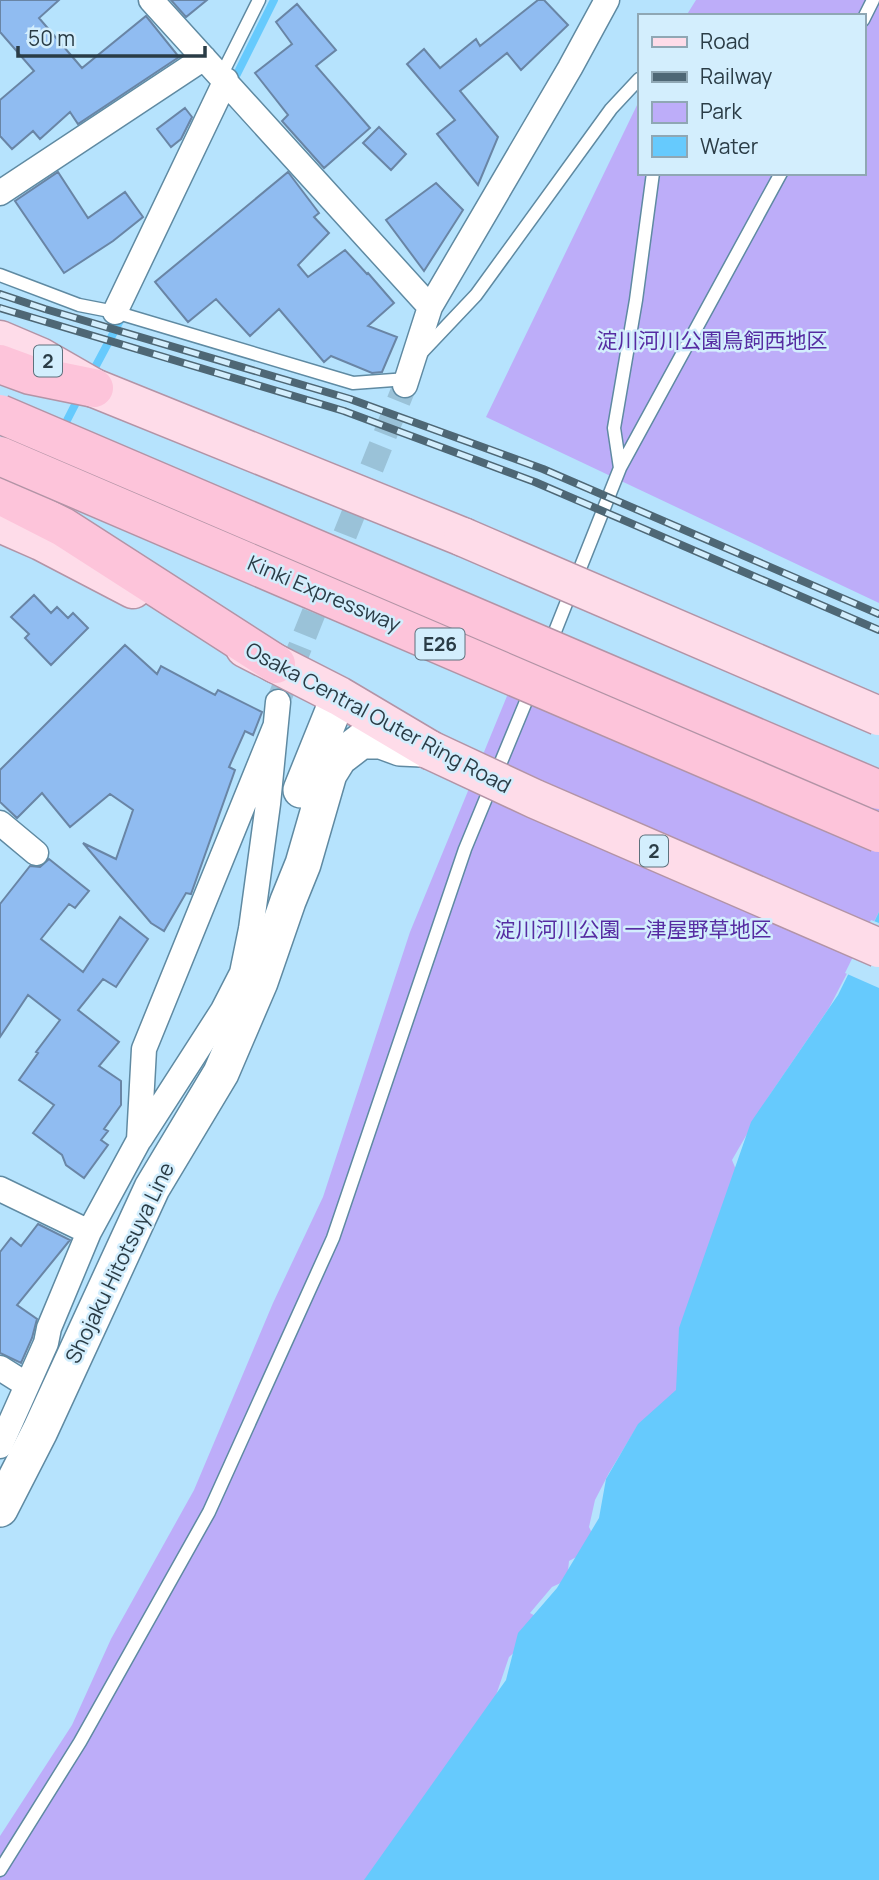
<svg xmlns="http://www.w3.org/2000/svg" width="879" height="1880" font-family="Manrope,'Noto Sans JP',sans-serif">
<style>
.green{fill:#bdadf9}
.water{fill:#66cafd}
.pier{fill:#b6e3fd}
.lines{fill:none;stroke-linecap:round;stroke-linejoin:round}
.stream{stroke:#66cafd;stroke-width:8}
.building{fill:#90bcf1;stroke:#6985a5;stroke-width:2}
.minor-tunnel{stroke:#9ac2d8;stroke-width:24;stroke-dasharray:24 12;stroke-linecap:butt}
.service-casing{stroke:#5f8aa2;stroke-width:15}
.minor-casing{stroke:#5f8aa2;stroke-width:27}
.secondary-casing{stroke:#5f8aa2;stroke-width:38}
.primary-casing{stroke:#b394a6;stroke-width:41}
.motorway-casing{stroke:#b394a6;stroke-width:41}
.service{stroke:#fff;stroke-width:12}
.minor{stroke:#fff;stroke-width:24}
.secondary{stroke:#fff;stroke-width:35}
.primary{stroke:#fedce9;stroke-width:38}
.motorway{stroke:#fdc4da;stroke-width:38}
.rail-casing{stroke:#4e6775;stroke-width:8}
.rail{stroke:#d3eefd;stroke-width:5;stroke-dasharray:16;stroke-linecap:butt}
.primary-bridge-casing{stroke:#b394a6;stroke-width:41;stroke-linecap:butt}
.motorway-bridge-casing{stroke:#b394a6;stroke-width:41;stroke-linecap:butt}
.primary-bridge{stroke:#fedce9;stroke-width:38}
.motorway-bridge{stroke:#fdc4da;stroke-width:38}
.labels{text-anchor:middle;stroke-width:5;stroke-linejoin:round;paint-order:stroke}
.shield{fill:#d3eefd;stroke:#5d717d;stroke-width:2}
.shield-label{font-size:19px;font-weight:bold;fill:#2a3c46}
.park-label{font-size:21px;fill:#562ca2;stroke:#d3eefd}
.street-label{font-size:21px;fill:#2a3c46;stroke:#d3eefd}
</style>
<rect width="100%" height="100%" fill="#b6e3fd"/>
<path class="green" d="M696 0H879V603L486 417 639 101V173H863V16H686Z
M521 662 879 806V912L829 1008 769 1096 732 1160 743 1187 679 1394 638 1425 609 1473 595 1500 589 1527 596 1541 582 1554 569 1561 567 1580 552 1587 530 1613 548 1623 509 1657 492 1707 371 1880H0V1836L72 1725 111 1639 194 1490 273 1303 323 1197 410 932Z"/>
<path class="water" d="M879 912V1880H364L506 1680 518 1633 557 1588 599 1518 606 1479 638 1424 676 1390 679 1328 751 1122 838 995Z"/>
<path class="pier" d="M871 920 879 923V988L845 973Z"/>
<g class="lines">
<path class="stream" d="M233 82 274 0
M91 375 123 315
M62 430 80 395"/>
</g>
<path class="building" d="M0 0H59L39 18 82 68 146 16 179 57 78 124 70 112 40 139 33 131 12 149 0 136V100L34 71 0 32Z
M171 0H207L186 17Z
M538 0H544L568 25 521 70 507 53 460 91 498 137 478 185 437 134 455 120 407 64 424 49 440 68 476 39 480 46Z
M297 4 336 50 316 66 370 128 324 168 282 121 288 115 255 73 292 44 276 22Z
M185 108 192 117 181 139 171 147 157 129Z
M379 127 406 154 391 170 363 143Z
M58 172 88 218 125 192 143 217 113 241 64 273 15 201Z
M288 172 319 213 314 217 329 233 298 265 308 277 345 250 367 274 368 273 394 303 368 326 397 337 382 372 372 373 331 356 324 362 279 309 250 336 216 299 188 322 155 282Z
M436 183 463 210 424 271 386 220Z
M34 595 51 613 57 607 68 618 73 613 88 628 51 665 25 638 29 634 11 617Z
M125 645 157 674 161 666 215 695 218 690 262 712 253 735 245 731 229 767 235 770 191 894 186 893 164 931 151 923 83 843 116 859 133 810 110 794 70 827 42 793 17 818 0 802V770Z
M49 859 89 891 75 908 69 904 41 939 83 972 120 917 148 939 116 987 103 979 78 1010 119 1042 99 1066 121 1081V1105L104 1129 108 1131 101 1140 108 1145 84 1178 66 1165 62 1155 33 1133 54 1105 19 1080 38 1053 36 1052 60 1020 28 995 0 1037V904L30 866 40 867Z
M38 1224 70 1240 17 1305 37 1319 32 1338 21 1363 0 1353V1252L11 1238 21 1246Z"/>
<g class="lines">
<path class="minor-tunnel" d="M278 702 405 385"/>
<g class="service-casing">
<path id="service" d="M863 20 873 0
M221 76 259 0
M0 275 79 305 115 312 353 383 407 379
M422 352 476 295 611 109 639 79
M620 468 614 428 636 300 653 173
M550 644 620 468 781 173
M0 1870 80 1742 209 1512 333 1238 465 849 532 687"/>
</g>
<g class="minor-casing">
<path id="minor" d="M151 0 430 307
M0 193 204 58
M115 312 226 80
M405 385 430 307 570 68 607 0
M0 823 36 853
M140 1139 223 1010 242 973 251 929 268 804 278 702
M0 1189 89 1232
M0 1368 27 1385
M0 1446 46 1343 49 1328 89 1232 139 1140 144 1049 275 727"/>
</g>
<g class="secondary-casing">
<path id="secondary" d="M301 790 339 696
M0 1509 40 1431 152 1188 221 1073 260 982 288 901 303 864 329 774 339 758 361 741H381L400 748 422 749"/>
</g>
<g class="primary-casing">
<path id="primary" d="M0 340 40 357 94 388 463 537
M0 523 41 541 133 589
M245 648 339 696 430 750"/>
</g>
<g class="motorway-casing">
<path id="motorway" d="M0 364 30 375 94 388
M0 495 63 527 276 664"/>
</g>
<use href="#service" class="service"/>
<use href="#minor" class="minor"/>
<use href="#secondary" class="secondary"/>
<use href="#primary" class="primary"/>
<use href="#motorway" class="motorway"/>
<g class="rail-casing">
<path id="rail" d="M0 294 45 309 350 399 543 469 879 614
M0 308 344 411 535 482 879 630"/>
</g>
<use href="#rail" class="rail"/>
<g class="primary-bridge-casing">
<path id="primary-bridge" d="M463 537 879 716
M430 750 535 799 879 948"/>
</g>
<g class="motorway-bridge-casing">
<path id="motorway-bridge" d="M0 414 879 790
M0 456 879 833"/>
</g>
<use href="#primary-bridge" class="primary-bridge"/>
<use href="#motorway-bridge" class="motorway-bridge"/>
</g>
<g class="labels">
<g class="shield">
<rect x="34" y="345.5" width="28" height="31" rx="5"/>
<rect x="415.5" y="628.5" width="49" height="31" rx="5"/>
<rect x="640" y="835.5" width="28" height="31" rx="5"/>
</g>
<g class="shield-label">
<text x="48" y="368">2</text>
<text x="440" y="651">E26</text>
<text x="654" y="858">2</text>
</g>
<g class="park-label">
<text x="712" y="348">淀川河川公園鳥飼西地区</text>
<text x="633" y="937">淀川河川公園 一津屋野草地区</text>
</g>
<g class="street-label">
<text transform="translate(324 594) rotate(23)" y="7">Kinki Expressway</text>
<text transform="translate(378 718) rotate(28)" y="7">Osaka Central Outer Ring Road</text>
<text transform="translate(120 1263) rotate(-64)" y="7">Shojaku Hitotsuya Line</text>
</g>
</g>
<rect x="638" y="14" width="228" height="161" fill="#d3eefd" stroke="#8fa7b4" stroke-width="2"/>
<rect x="652" y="37" width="35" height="10" fill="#fedce9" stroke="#8fa7b4" stroke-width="2"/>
<text x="700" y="49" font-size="21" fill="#2a3c46">Road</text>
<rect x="652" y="72" width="35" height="10" fill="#4e6775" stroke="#8fa7b4" stroke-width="2"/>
<text x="700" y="84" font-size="21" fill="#2a3c46">Railway</text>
<rect x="652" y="102" width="35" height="21" fill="#bdadf9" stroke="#8fa7b4" stroke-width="2"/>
<text x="700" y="119" font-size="21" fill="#2a3c46">Park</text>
<rect x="652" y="136" width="35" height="21" fill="#66cafd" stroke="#8fa7b4" stroke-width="2"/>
<text x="700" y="154" font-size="21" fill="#2a3c46">Water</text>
<path d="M18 46v10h187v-10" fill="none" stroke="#2a3c46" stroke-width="3.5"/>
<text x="28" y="46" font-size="21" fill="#2a3c46" stroke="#d3eefd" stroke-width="5" paint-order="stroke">50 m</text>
</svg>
